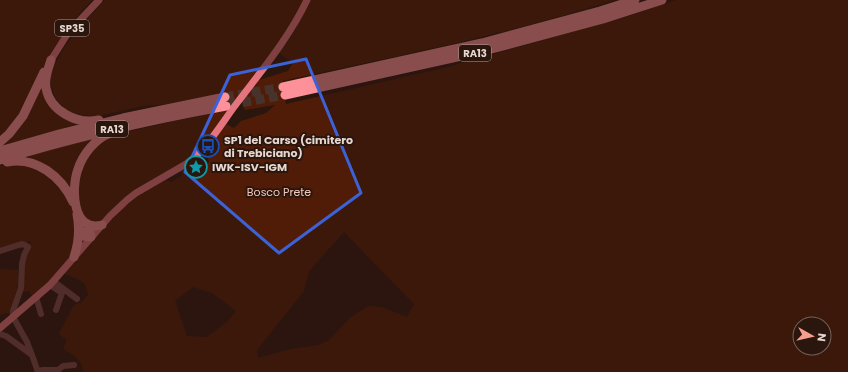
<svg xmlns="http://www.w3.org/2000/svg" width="848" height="372" font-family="Poppins,sans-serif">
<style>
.green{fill:#511c07;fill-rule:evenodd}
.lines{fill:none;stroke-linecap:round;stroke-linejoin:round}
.highway-tunnel{stroke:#47332b;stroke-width:9;stroke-dasharray:9 4.5;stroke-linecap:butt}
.minor{stroke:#7f494d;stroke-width:6}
.major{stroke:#e4747e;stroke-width:7}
.highway{stroke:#fd9099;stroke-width:9}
.marked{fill:none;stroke:#3b63d7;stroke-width:3;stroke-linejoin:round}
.labels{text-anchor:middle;stroke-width:4;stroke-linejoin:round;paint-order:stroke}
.shield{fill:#2b160e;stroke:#ae9d96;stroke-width:1}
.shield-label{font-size:10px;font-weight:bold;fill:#e6d7d1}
.poi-label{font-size:11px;font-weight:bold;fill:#e6d7d1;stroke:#2b160e;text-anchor:start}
.park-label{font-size:11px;fill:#f4c9ba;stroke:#2b160e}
</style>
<rect width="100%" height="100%" fill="#2b160e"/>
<path class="green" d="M0 0H92C74 18 59 39 46 62 33 86 24 119 0 136Z
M105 0H304L290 28 212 132 194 155 102 222 91 223 82 215 77 194 82 166 95 146 114 134 136 130 226 109 223 93 168 104 143 106 98 116 79 115 66 110 56 99 50 84 51 71 66 45 87 19Z
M311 0H614C506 35 394 56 282 81L286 104 448 67 629 16 676 0H848V372H84C80 358 75 356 63 349L67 340 59 334 74 305 82 302 88 295C87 278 75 280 64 273L71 265 73 264 122 209 141 194 166 180 171 182 182 176 180 171 201 156 203 158 200 168 202 170 205 168 209 162 206 150 208 147 226 124 234 128 241 121 266 113 275 105 245 110 243 106V101L259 80 288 71 293 63 279 53 292 36ZM344 232 414 304 407 317 382 307 368 306 351 317 329 340 319 345 291 349 258 358 257 350 304 291 309 271ZM193 287 212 293 236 311 228 321 207 337 187 336 175 301ZM800 324H824V348H800Z
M43 82 45 98 82 123 0 146Z
M93 138 72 189 28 159 29 156Z
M7 164 27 165 51 176 71 203 75 218 76 224 72 255 52 279 32 296 29 291 23 292V266L31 241 0 247V166Z
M0 269 18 270V285L10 314 6 313 0 315Z"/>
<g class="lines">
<path class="highway-tunnel" d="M225 97 283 87
M229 105 285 95"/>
<path class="minor" d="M0 251 22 244 25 245 28 247 24 255 22 264 21 288 13 311V317L27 342 32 355
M53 281 77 299
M50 285 62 293 56 310
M36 297 41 314
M0 334 6 336 32 355 38 372
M39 372 42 370H58L63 366 74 365"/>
<path class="major" d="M51 60 68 33 99 0
M0 328 50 285 110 216 127 200 136 193 186 164C207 149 221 124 237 103 262 70 289 38 307 0"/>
<path class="highway" d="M51 60C48 69 44 79 46 88 50 111 77 125 99 120
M283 87 482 43 600 11 635 0
M285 95 484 51 603 19 662 0
M0 142 9 134 23 116 44 72
M0 151 59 134 123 118 225 97
M0 160C74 137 150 120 226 106
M7 162C36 156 62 177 73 202
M102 225C72 233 71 188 78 169 83 154 95 139 110 133
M80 230 83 236 91 237 88 225
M74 257C79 242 80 229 77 214"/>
</g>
<path d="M0 0H848V372H0ZM306 59 361 193 279 253 185 172 230 75Z" fill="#2b160e" fill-opacity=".55" fill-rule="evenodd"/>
<path class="marked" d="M306 59 361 193 279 253 185 172 230 75Z"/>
<defs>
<g id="bus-ring" transform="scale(1.15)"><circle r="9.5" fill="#2b160e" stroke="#1a4fb4" stroke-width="1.5"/><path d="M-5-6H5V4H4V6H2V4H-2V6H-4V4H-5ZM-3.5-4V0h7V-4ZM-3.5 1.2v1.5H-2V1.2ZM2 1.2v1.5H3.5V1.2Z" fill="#1a4fb4"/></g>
<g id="sight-ring" transform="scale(1.15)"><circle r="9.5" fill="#2b160e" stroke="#0f9aa8" stroke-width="1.5"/><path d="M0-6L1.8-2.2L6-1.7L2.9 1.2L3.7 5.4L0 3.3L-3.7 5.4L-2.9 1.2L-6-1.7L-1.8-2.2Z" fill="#0f9aa8"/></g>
</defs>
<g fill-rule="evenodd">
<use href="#bus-ring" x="208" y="146"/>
<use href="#sight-ring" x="196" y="167"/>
</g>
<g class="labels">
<g class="shield">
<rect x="55" y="20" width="34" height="16" rx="3"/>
<rect x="459" y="45" width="32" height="16" rx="3"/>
<rect x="96" y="121" width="32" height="16" rx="3"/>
</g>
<g class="shield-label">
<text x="72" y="32">SP35</text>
<text x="475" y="57">RA13</text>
<text x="112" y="133">RA13</text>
</g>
<g class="poi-label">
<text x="224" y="144">SP1 del Carso (cimitero<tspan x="224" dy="13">di Trebiciano)</tspan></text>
<text x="212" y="171">IWK-ISV-IGM</text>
</g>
<g class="park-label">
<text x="279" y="196">Bosco Prete</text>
</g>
</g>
<g transform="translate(812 336) rotate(98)"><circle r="19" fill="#2b160e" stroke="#76635c"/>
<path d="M0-3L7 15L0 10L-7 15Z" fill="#f59d8f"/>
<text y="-6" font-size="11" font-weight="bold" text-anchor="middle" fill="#e6d7d1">N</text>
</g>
</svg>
